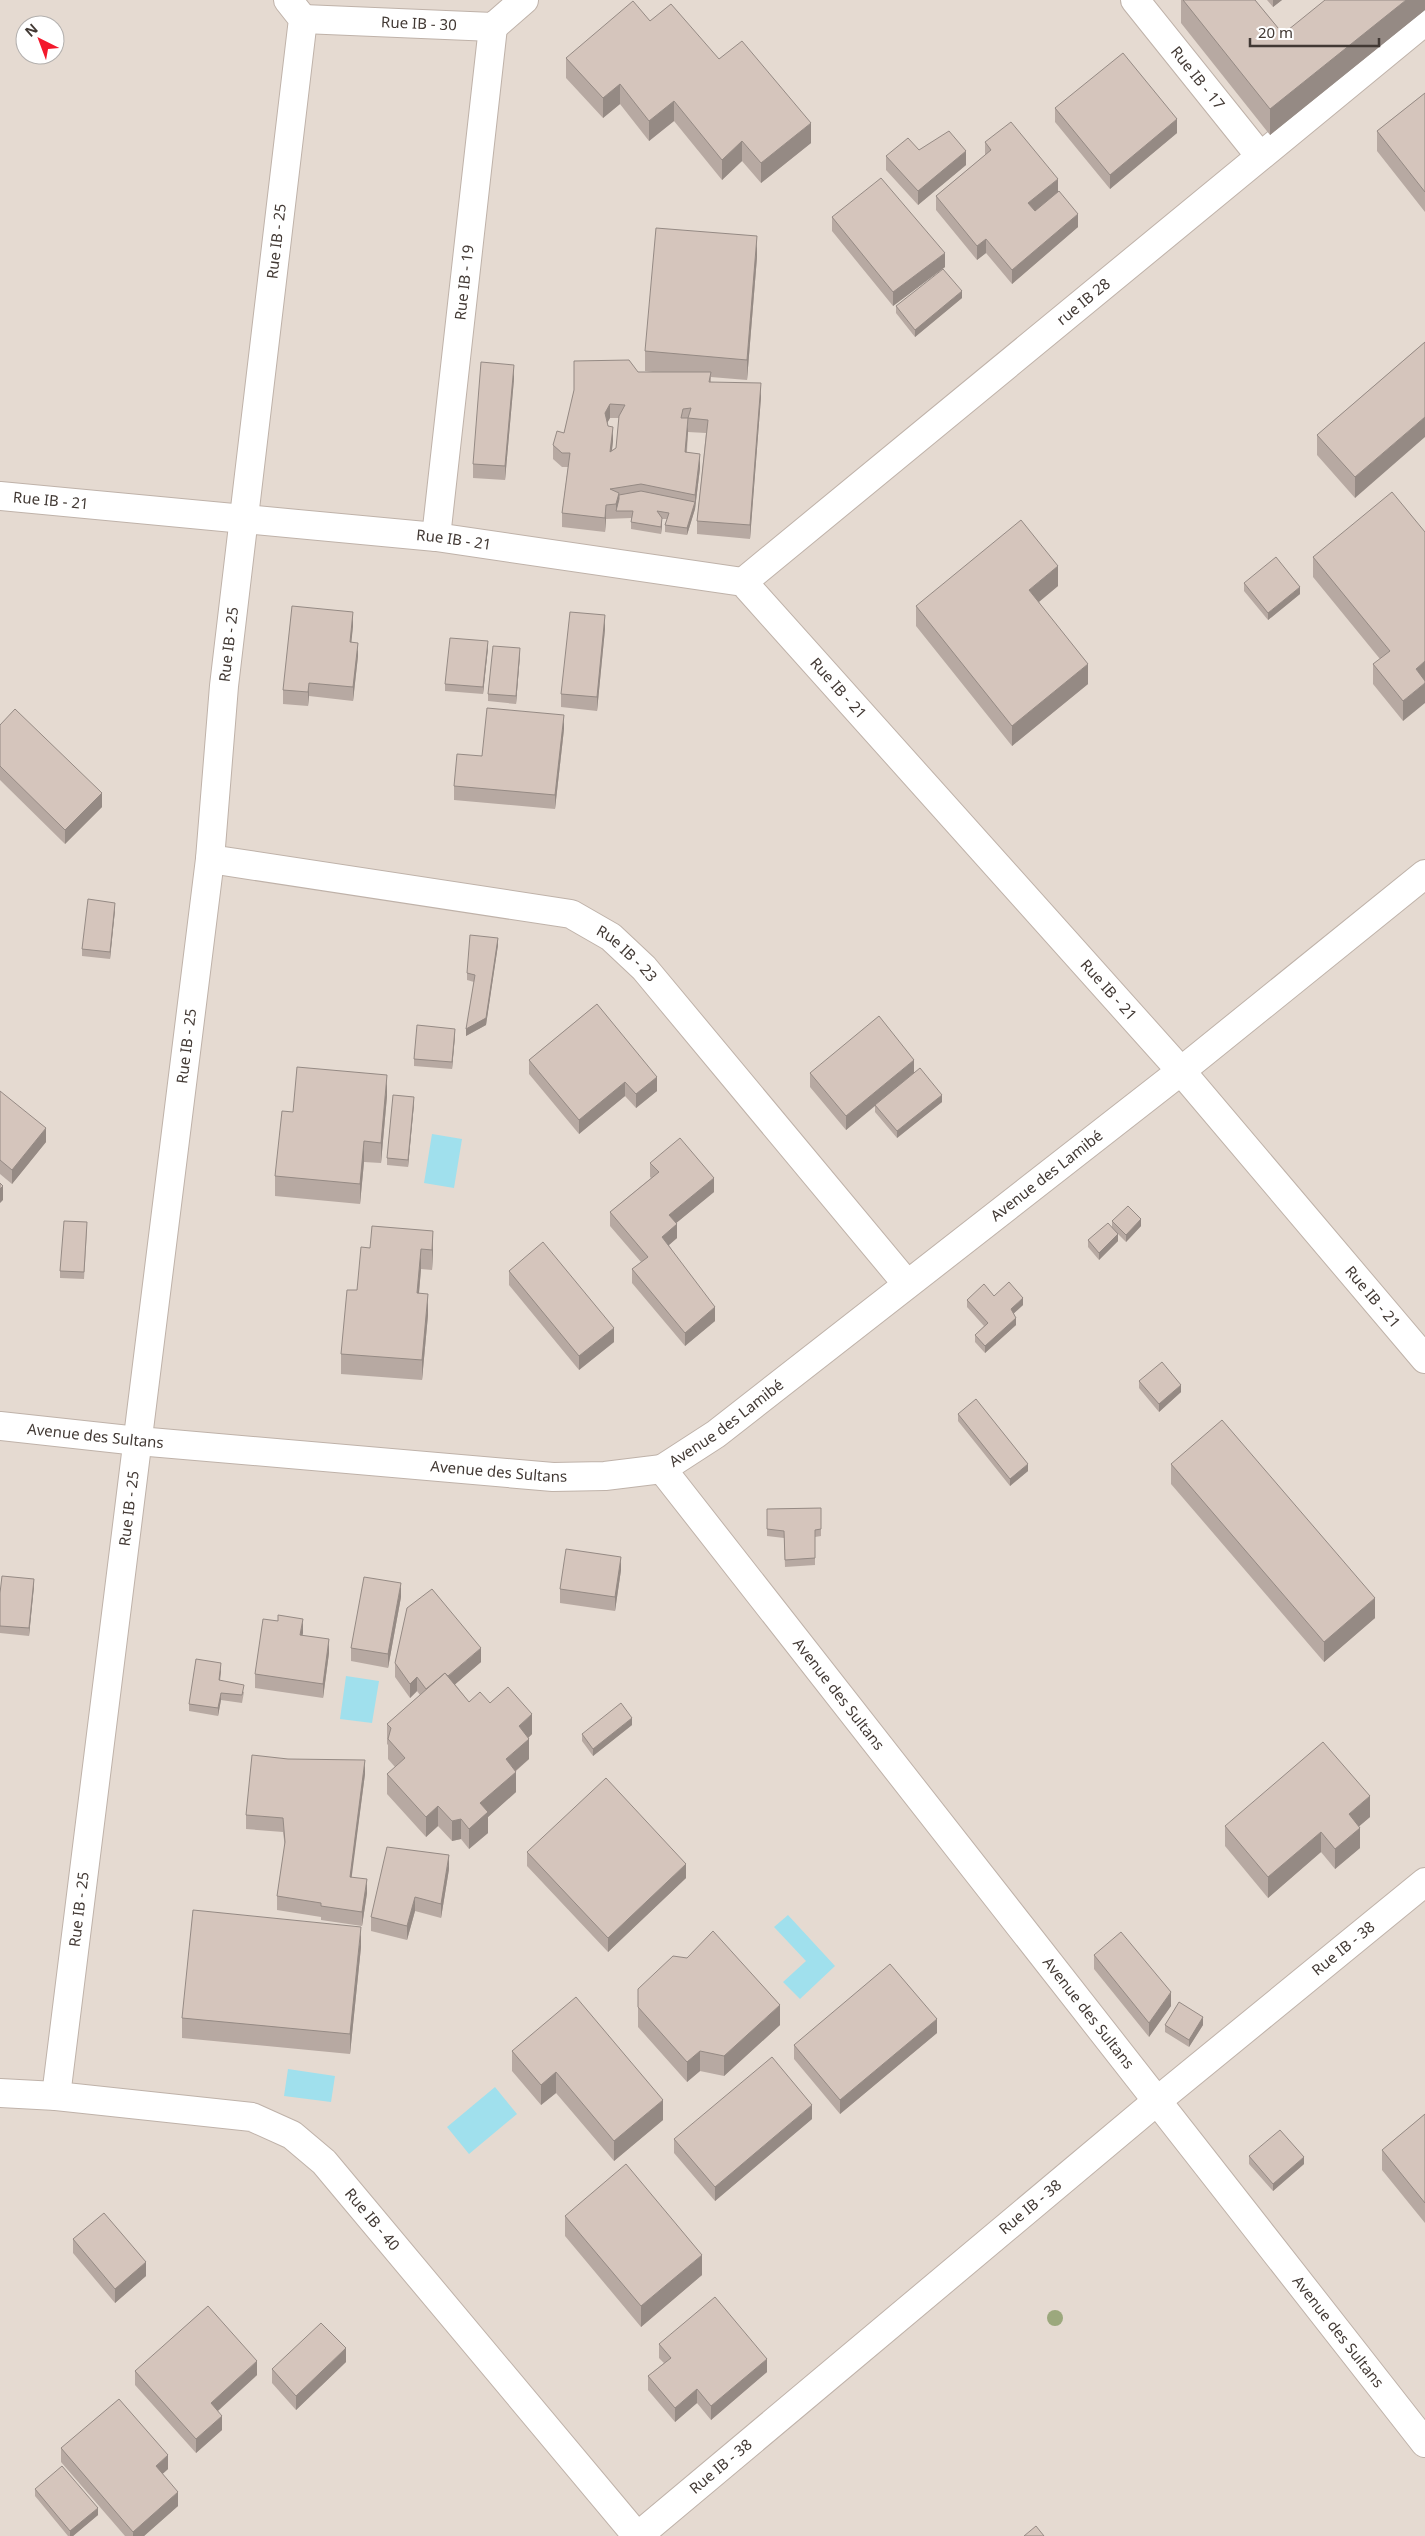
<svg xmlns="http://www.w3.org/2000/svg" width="1425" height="2536" font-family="'Noto Sans',sans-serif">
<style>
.residential{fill:#e5dad1;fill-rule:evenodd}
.water{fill:#a0e0ed}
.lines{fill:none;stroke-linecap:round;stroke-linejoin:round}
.minor-casing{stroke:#bfb2a9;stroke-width:30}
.minor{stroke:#fff;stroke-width:28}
.tree{fill:#9ca87d}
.wall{fill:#b7a9a2;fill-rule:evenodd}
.shaded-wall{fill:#958a84}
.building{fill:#d5c5bc;stroke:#958a84;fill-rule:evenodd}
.labels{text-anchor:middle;stroke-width:4;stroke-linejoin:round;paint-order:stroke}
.street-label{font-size:15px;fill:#423934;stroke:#fff}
</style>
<rect width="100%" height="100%" fill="#f1e9e3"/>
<path class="residential" d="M0 0H1425V2536H0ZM25 25H55V55H25Z"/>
<path class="water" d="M432 1134 462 1139 454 1188 424 1183Z
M346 1676 379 1681 372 1723 340 1719Z
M788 1915 835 1966 800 1999 783 1982 806 1961 774 1927Z
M288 2069 335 2076 331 2102 284 2096Z
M495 2087 517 2114 469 2154 447 2127Z"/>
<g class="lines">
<g class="minor-casing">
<g id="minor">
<path id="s1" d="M1135 0 1260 156"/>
<path id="s2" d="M303 19 493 27 524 0"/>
<path id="s3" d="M0 496 436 537 743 582 1181 1071 1425 1359"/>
<path id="s4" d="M436 537 493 27"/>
<path id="s5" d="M743 582 1425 21"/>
<path id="s6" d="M210 859 571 914 611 937 644 968 907 1284"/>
<path id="s7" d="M0 1426 138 1441 553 1477 605 1476 662 1469 1425 2443"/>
<path id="s8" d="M662 1469 716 1434 1181 1071 1425 874"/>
<path id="s9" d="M0 2093 56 2096 252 2117 292 2135 324 2162 637 2536"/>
<path id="s10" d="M56 2096 210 859 224 686 303 19 288 0"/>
<path id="s11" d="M638 2536 1157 2101 1425 1882"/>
</g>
</g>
<use href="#minor" class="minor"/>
</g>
<circle class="tree" cx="1055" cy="2318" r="8"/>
<path class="wall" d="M1181 0H1255L1283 34 1425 0V10L1270 135 1181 23Z
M1267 0H1282L1273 7Z
M650 21 719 59 811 143 761 183 742 161 722 180 674 121 649 141 620 104 603 118 566 78V58Z
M1425 93V212L1377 151V131Z
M1055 108 1177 133 1110 189 1055 122Z
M985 142 1058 192 1078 227 1012 284 986 253 977 260 936 210V196L985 155Z
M919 150 966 165 918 205 886 170V156Z
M832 217 945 267 893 306 832 231Z
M757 257 747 380 711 377V382L761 397 750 539 697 534V521L706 433 688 432 687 452 700 468 695 509 687 535 665 532V525L667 519H662V525L661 534 631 529V518L606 519 605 532 562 527V513L568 467H562L553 459V445L564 433 574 391 638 372H653L645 371V351ZM610 418H619L616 448 612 450 613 441 607 423Z
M962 298 915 337 896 313V306Z
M1425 342 1355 498 1317 455V435Z
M514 379 505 480 473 478V464Z
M1425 532 1403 721 1373 684V664L1380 659 1313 577V557Z
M1244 583 1300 594 1268 620 1244 591Z
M1058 586 1039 602 1088 684 1012 746 916 626V606Z
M353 626 351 642 358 656 353 701 309 696 308 706 283 704V690Z
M605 629 597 711 561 707V694Z
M488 648 483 694 445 691V684Z
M520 655 516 704 488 701V694Z
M0 725 102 807 65 844 0 780Z
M564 729 555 809 454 800V786Z
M115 910 110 959 82 956V949Z
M498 945 486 1025 466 1036 474 982 467 980V973Z
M597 1004 657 1091 636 1108 625 1096 579 1134 529 1074V1060Z
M455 1036 452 1069 414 1066V1059Z
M810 1073H914L942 1102 897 1138 875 1112V1106L846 1130 810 1087Z
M0 1092 46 1142 12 1184 0 1174Z
M387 1096 381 1163 364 1162 360 1204 275 1196V1176L293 1112Z
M414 1104 408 1167 387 1165V1158Z
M650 1163 714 1192 676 1223 677 1238 669 1245 715 1321 685 1346 632 1283V1269L641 1262 610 1226V1212L651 1178 650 1177Z
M1112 1221 1141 1226 1126 1242 1118 1234V1241L1099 1260 1088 1247V1240L1112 1227Z
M87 1230 84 1279 60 1278V1271Z
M433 1231V1251L432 1270 421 1269 419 1294 428 1315 422 1380 341 1374V1354L357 1290 370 1248Z
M509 1271 614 1342 579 1370 509 1285Z
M994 1296 1023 1305 1014 1313 1016 1325 985 1353 975 1342V1335L984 1326 967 1307V1300Z
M1139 1381 1181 1392 1159 1412 1139 1388Z
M958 1414 1028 1471 1010 1486 958 1421Z
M1171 1464 1375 1618 1324 1662 1171 1484Z
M821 1508V1536L815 1537V1565L785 1567 784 1538 767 1536V1509Z
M621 1570 615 1611 560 1603V1589Z
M34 1586 29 1636 0 1633V1593Z
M401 1597 388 1668 351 1661V1648Z
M303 1633 302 1635 329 1653 323 1698 255 1688V1674Z
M481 1662 455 1684 469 1702 490 1703 532 1734 528 1738 529 1759 516 1771V1792L488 1817V1833L469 1849 461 1839 452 1841 438 1826 426 1837 387 1794V1774L395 1767 388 1759V1745L387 1744V1724L420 1695 417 1691 410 1698 395 1677V1663Z
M221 1670 220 1681 244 1692 242 1703 221 1700 218 1716 189 1711V1704Z
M632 1725 593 1756 582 1741V1734Z
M365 1774 351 1877 367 1893 362 1926 321 1920V1917L277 1910V1896L285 1848 283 1832 246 1829V1815Z
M1370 1817 1359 1826 1360 1848 1335 1869 1321 1852 1268 1898 1225 1846V1826Z
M527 1852 686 1878 608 1952 527 1866Z
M449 1869 441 1918 415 1911 407 1940 371 1931V1917Z
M361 1947 350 2054 182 2038V2018Z
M1094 1955 1171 2006 1149 2037 1094 1969Z
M638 1989 780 2025 724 2076 700 2071 687 2082 638 2027Z
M1165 2025H1203L1189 2047 1165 2032Z
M937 2033 840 2114 794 2059V2045Z
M512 2051 663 2120 614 2161 556 2093 541 2105 512 2071Z
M1425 2114V2223L1382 2170V2150Z
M812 2119 715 2201 674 2153V2139Z
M1249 2156 1304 2164 1273 2191 1249 2164Z
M565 2216 702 2275 641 2327 565 2236Z
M73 2239 146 2276 115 2303 73 2253Z
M659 2344 767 2372 711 2420 697 2403 675 2422 648 2390V2376L664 2363 659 2358Z
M346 2362 296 2410 272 2383V2369Z
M135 2371 257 2375 218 2411 222 2430 196 2453 135 2385Z
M61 2448 168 2469 162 2474 178 2506 144 2536H125L61 2462Z
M35 2489 98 2515 73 2536H68L35 2496Z"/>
<path class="shaded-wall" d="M1273 0H1282L1273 7Z
M1406 0H1425V10L1270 135V109Z
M620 84V104L603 118V98Z
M674 101V121L649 141V121Z
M1177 119V133L1110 189V175Z
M811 123V143L761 183V163Z
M742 141V161L722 180V160Z
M966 151V165L918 205V191Z
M1058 179V193L1028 217V203Z
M1078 214V227L1012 284V270Z
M757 236V257L747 380V360Z
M986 239V253L977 260V246Z
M945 253V267L893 306V292Z
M962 291V298L915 337V330Z
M514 365V379L505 480V466Z
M761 383V397L750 539V525Z
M610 404V418L605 427V413Z
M1425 417V437L1355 498V477Z
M688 418V432L685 466V452Z
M613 427V441L610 465V452Z
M700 454V468L695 509 687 535V528L695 502V495Z
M619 493V507L616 511V518V504Z
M606 505V519L605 532V518Z
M662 518V525L661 534V527Z
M1058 566V586L1029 610V590Z
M1300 587V594L1268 620V613Z
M353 612V626L350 656V642Z
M605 615V629L597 711V697Z
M488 641V648L483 694V687Z
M358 643V656L353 701V687Z
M520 648V655L516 704V696Z
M1425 661V682L1416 669Z
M1088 664V684L1012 746V726Z
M309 683V696L308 706V692Z
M1425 683V703L1403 721V701Z
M564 715V729L555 809V795Z
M102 793V807L65 844V830Z
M115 903V910L110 959V952Z
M498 938V945L486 1025 466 1036V1029Z
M455 1029V1036L452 1069V1062Z
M914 1060V1073L846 1130V1116Z
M387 1075V1096L381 1163V1143Z
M657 1077V1091L636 1108V1094Z
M625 1082V1096L579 1134V1120Z
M942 1095V1102L897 1138V1131Z
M414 1097V1104L408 1167V1160Z
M46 1128V1142L12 1184V1170Z
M364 1141V1162L360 1204V1184Z
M714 1178V1192L669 1229V1215Z
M3 1186V1200L0 1203V1189Z
M1141 1219V1226L1126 1242V1235Z
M677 1224V1238L662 1251V1237Z
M433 1231V1251L432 1270V1250Z
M1118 1234V1241L1099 1260V1253Z
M421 1249V1269L417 1314V1293Z
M428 1294V1315L422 1380V1360Z
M1023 1298V1305L1011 1316V1309Z
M715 1307V1321L685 1346V1333Z
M1016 1318V1325L985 1353V1346Z
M614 1328V1342L579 1370V1356Z
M1181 1385V1392L1159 1412V1404Z
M1028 1464V1471L1010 1486V1479Z
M621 1557V1570L615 1611V1597Z
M34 1579V1586L29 1636V1628Z
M401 1583V1597L388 1668V1654Z
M1375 1598V1618L1324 1662V1642Z
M303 1619V1633L300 1649V1635Z
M329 1639V1653L323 1698V1684Z
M481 1648V1662L429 1707V1693Z
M221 1663V1670L219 1688V1680Z
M417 1677V1691L410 1698V1684Z
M221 1693V1700L218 1716V1708Z
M532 1714V1734L519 1747V1726Z
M632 1718V1725L593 1756V1749Z
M529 1739V1759L506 1779V1759Z
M365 1760V1774L350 1890V1877Z
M516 1772V1792L488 1817V1833L469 1849V1829L480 1803Z
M1370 1796V1817L1349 1835V1814Z
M438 1806V1826L426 1837V1817Z
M461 1819V1839L452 1841V1821Z
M1360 1828V1848L1335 1869V1849Z
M1321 1832V1852L1268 1898V1877Z
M449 1855V1869L441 1918V1904Z
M686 1864V1878L608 1952V1938Z
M367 1879V1893L362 1926V1912Z
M415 1897V1911L407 1940V1926Z
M361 1927V1947L350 2054V2034Z
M1171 1992V2006L1149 2037V2023Z
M780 2005V2025L724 2076V2056Z
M1203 2017V2025L1189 2047V2040Z
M937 2019V2033L840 2114V2100Z
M700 2051V2071L687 2082V2062Z
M556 2072V2093L541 2105V2085Z
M663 2100V2120L614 2161V2141Z
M812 2105V2119L715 2201V2187Z
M1304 2157V2164L1273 2191V2184Z
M702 2255V2275L641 2327V2306Z
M146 2262V2276L115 2303V2289Z
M346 2348V2362L296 2410V2396Z
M767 2359V2372L711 2420V2406Z
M257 2361V2375L211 2417V2403Z
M697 2389V2403L675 2422V2408Z
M222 2416V2430L196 2453V2439Z
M168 2455V2469L156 2480V2466Z
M178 2492V2506L144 2536H133V2532Z
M98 2508V2515L73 2536H70V2531Z"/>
<path class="building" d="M1183 0H1255L1283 34 1325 0H1406L1270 109Z
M633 1 650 21 671 4 719 59 742 41 811 123 761 163 742 141 722 160 674 101 649 121 620 84 603 98 566 58Z
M1123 53 1177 119 1110 175 1055 108Z
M1425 93V192L1377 131Z
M1011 122 1058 179 1028 203 1035 211 1059 191 1078 214 1012 270 986 239 977 246 936 196 991 150 985 142Z
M949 131 966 151 918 191 886 156 908 138 919 150Z
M881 178 945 253 893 292 832 217Z
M656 228 757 236 747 360 645 351Z
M943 269 962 291 915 330 896 306Z
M1425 342V417L1355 477 1317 435Z
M629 360 638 372H711L709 382 761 383 750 525 697 521 708 420 688 418 685 452 700 454 695 495 641 484 610 489 619 493 616 504 606 505 605 518 562 513 570 453H562L553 445 557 431 564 433 574 390V361ZM610 404 625 405 619 416 616 448 610 452 613 427 608 426 605 413ZM691 408 688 418H681L683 409Z
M481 362 514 365 505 466 473 464Z
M641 491 695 502 687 528 665 525 669 513 657 511 662 518 661 527 631 522 633 511H616L619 499V495Z
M1392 492 1425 532V661L1416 669 1425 681V683L1403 701 1373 664 1390 651 1313 557Z
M1021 520 1058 566 1029 590 1088 664 1012 726 916 606Z
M1276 557 1300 587 1268 613 1244 583Z
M292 606 353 612 350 642 358 643 353 687 309 683 308 692 283 690Z
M570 612 605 615 597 697 561 694Z
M450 638 488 641 483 687 445 684Z
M493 646 520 648 516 696 488 694Z
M487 708 564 715 555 795 454 786 457 754 482 756Z
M15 709 102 793 65 830 0 766V725Z
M88 899 115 903 110 952 82 949Z
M470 935 498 938 486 1018 466 1029 475 975 467 973Z
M597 1004 657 1077 636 1094 625 1082 579 1120 529 1060Z
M879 1016 914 1060 846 1116 810 1073Z
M417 1025 455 1029 452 1062 414 1059Z
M297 1067 387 1075 381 1143 364 1141 360 1184 275 1176 282 1111 293 1112Z
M920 1068 942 1095 897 1131 875 1105Z
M0 1091 46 1128 12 1170 0 1160Z
M393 1095 414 1097 408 1160 387 1158Z
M680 1138 714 1178 669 1215 677 1224 662 1237 715 1307 685 1333 632 1269 648 1257 610 1212 659 1172 650 1163Z
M0 1183 3 1186 0 1189Z
M1128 1206 1141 1219 1126 1235 1112 1221Z
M64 1221 87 1222 84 1272 60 1271Z
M1108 1223 1118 1234 1099 1253 1088 1240Z
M372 1226 433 1231 432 1250 421 1249 417 1293 428 1294 422 1360 341 1354 347 1290H357L361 1247 370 1248Z
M543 1242 614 1328 579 1356 509 1271Z
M1009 1282 1023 1298 1011 1309 1016 1318 985 1346 975 1335 988 1323 967 1300 984 1284 994 1296Z
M1162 1362 1181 1385 1159 1404 1139 1381Z
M976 1399 1028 1464 1010 1479 958 1414Z
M1222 1420 1375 1598 1324 1642 1171 1464Z
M821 1508V1529L815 1530V1558L785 1560 784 1531 767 1529V1509Z
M566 1549 621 1557 615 1597 560 1589Z
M2 1576 34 1579 29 1628 0 1626V1593Z
M364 1577 401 1583 388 1654 351 1648Z
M432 1589 481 1648 448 1676 445 1673 426 1689 417 1677 410 1684 395 1663 407 1608Z
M278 1615 303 1619 300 1635 329 1639 323 1684 255 1674 263 1619 278 1621Z
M196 1659 221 1663 219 1680 244 1685 242 1695 221 1693 218 1708 189 1704Z
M445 1673 469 1702 480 1692 490 1703 508 1687 532 1714 519 1726 529 1739 506 1759 516 1772 480 1803 488 1812 469 1829 461 1819 452 1821 438 1806 426 1817 387 1774 405 1758 388 1739 391 1728 387 1724Z
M621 1703 632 1718 593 1749 582 1734Z
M1323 1742 1370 1796 1349 1814 1360 1828 1335 1849 1321 1832 1268 1877 1225 1826Z
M252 1755 288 1759 365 1760 350 1877 367 1879 362 1912 321 1906V1903L277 1896 285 1842 283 1818 246 1815Z
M606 1778 686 1864 608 1938 527 1852Z
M387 1847 449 1855 441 1904 415 1897 407 1926 371 1917Z
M193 1910 361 1927 350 2034 182 2018Z
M713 1931 780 2005 724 2056 700 2051 687 2062 638 2007V1989L673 1956 687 1958Z
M1121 1932 1171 1992 1149 2023 1094 1955Z
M890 1964 937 2019 840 2100 794 2045Z
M576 1997 663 2100 614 2141 556 2072 541 2085 512 2051Z
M1179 2002 1203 2017 1189 2040 1165 2025Z
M772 2057 812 2105 715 2187 674 2139Z
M1425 2114V2203L1382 2150Z
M1280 2130 1304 2157 1273 2184 1249 2156Z
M626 2164 702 2255 641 2306 565 2216Z
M104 2213 146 2262 115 2289 73 2239Z
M715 2297 767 2359 711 2406 697 2389 675 2408 648 2376 671 2358 659 2344Z
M208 2306 257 2361 211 2403 222 2416 196 2439 135 2371Z
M321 2323 346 2348 296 2396 272 2369Z
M119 2399 168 2455 156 2466 178 2492 133 2532 61 2448Z
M62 2466 98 2508 70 2531 35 2489Z
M1036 2526 1044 2536H1024Z"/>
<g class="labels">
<g class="street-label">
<text dy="5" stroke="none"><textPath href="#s2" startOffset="116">Rue IB - 30</textPath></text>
<text dy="5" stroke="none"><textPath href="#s1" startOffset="100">Rue IB - 17</textPath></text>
<text dy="5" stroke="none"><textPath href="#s10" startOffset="1868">Rue IB - 25</textPath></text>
<text dy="5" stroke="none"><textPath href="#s4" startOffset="256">Rue IB - 19</textPath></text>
<text dy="5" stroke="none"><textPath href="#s5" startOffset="441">rue IB 28</textPath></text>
<text dy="5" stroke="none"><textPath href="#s3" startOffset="51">Rue IB - 21</textPath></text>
<text dy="5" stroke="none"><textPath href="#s3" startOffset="456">Rue IB - 21</textPath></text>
<text dy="5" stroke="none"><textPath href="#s10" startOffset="1462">Rue IB - 25</textPath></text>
<text dy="5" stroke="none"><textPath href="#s3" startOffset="891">Rue IB - 21</textPath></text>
<text dy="5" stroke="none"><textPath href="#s6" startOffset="434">Rue IB - 23</textPath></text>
<text dy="5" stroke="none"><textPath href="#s3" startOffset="1296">Rue IB - 21</textPath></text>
<text dy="5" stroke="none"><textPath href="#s10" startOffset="1058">Rue IB - 25</textPath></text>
<text dy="5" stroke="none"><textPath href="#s8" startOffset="484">Avenue des Lamibé</textPath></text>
<text dy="5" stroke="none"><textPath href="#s3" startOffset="1701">Rue IB - 21</textPath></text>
<text dy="5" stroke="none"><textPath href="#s8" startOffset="79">Avenue des Lamibé</textPath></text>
<text dy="5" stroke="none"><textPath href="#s7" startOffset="96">Avenue des Sultans</textPath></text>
<text dy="5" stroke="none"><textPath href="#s7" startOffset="501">Avenue des Sultans</textPath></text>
<text dy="5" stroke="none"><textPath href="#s10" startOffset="592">Rue IB - 25</textPath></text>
<text dy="5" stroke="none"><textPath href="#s7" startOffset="951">Avenue des Sultans</textPath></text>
<text dy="5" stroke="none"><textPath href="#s10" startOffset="188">Rue IB - 25</textPath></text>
<text dy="5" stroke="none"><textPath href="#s11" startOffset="918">Rue IB - 38</textPath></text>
<text dy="5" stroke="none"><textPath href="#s7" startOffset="1356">Avenue des Sultans</textPath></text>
<text dy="5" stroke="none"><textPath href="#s11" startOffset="512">Rue IB - 38</textPath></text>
<text dy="5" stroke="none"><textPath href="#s9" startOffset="414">Rue IB - 40</textPath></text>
<text dy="5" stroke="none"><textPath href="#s7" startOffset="1761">Avenue des Sultans</textPath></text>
<text dy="5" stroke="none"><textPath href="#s11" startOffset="108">Rue IB - 38</textPath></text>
</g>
</g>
<g transform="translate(40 40) rotate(318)"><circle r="24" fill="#ffffff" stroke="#b3b0ae"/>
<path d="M0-4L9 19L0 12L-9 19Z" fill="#f3182b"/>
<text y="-8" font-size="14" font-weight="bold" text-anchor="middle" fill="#423934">N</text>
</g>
<path d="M1250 38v8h129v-8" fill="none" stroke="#423934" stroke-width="2.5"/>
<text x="1258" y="38" font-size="15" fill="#423934" stroke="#ffffff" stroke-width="4" paint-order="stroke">20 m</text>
</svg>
